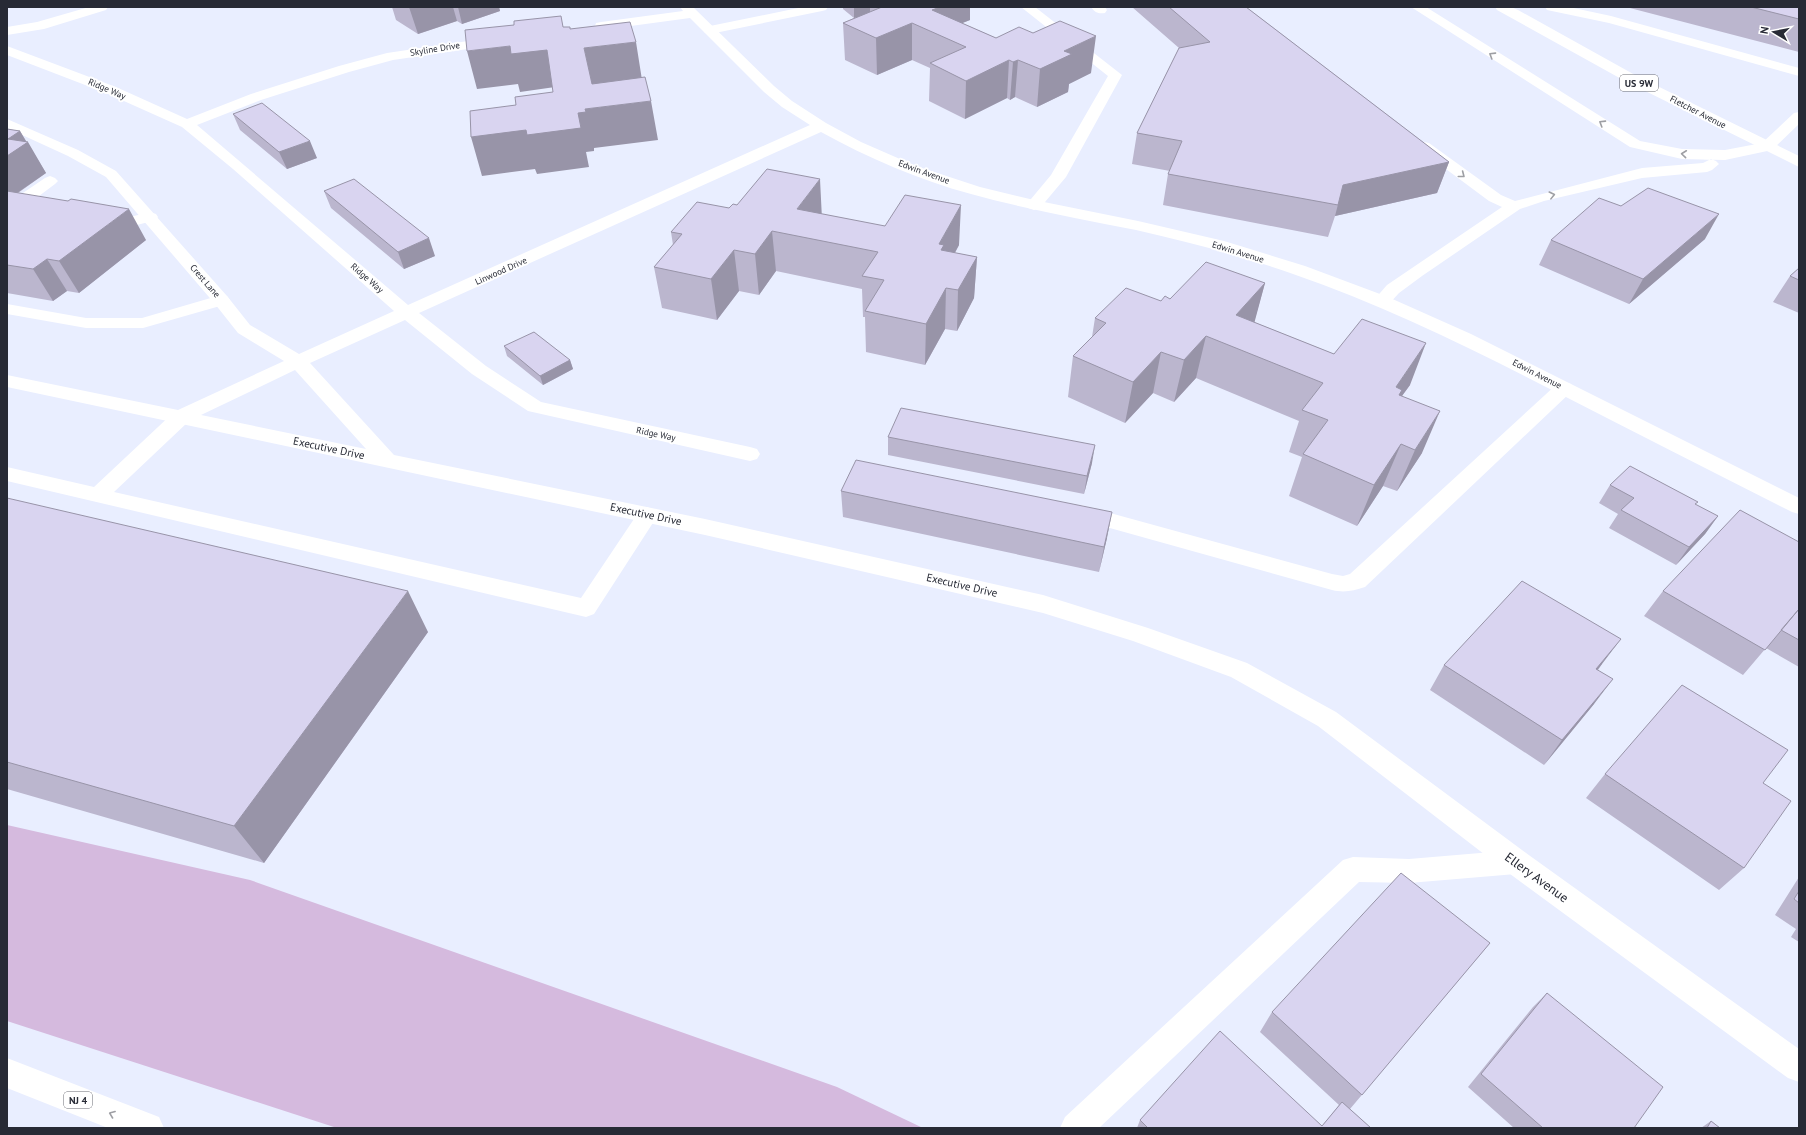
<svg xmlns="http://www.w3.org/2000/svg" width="1806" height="1135" font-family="'PT Sans',sans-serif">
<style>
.green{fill:#d5bade}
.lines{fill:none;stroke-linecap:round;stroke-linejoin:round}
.service{fill:#fff;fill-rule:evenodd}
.minor{fill:#fff;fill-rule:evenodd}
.trunk{fill:#fff;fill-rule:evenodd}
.wall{fill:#bbb6ce}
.shaded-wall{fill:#9894a8}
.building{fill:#d9d4f0;stroke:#9894a8}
.oneway{stroke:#9e9fa4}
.labels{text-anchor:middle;stroke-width:4;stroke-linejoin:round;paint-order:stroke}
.far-street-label{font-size:9px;fill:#272a35;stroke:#fff}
.shield{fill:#fff;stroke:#686a72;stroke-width:1}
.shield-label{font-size:10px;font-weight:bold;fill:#272a35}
.street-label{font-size:11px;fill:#272a35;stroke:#fff}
.near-street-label{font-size:13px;fill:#272a35;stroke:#fff}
</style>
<rect width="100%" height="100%" fill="#e9eeff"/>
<path class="green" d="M7 825 250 880 837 1087 923 1128H337L7 1021Z"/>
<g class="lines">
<path class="service" d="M803 7H828L826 10 822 11 710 34 705 33 703 30 705 27 710 26Z
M1021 7H1035L1122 75 1066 177 1040 208 1034 210 1028 208 1026 205 1051 175 1108 76Z
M1091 7H1105L1107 10 1105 13C1099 14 1095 13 1091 7Z
M1411 7H1426L1640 141 1682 149 1725 150 1762 143 1794 113 1799 112V124L1772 150 1725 160 1682 159 1630 147Z
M1545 7H1569L1611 16 1799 68V76L1609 23 1547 10Z
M1424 142 1429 143 1501 195 1515 201 1642 168 1703 163 1711 159 1716 161 1719 164 1712 170 1707 172 1642 178 1544 201 1520 209 1422 276 1399 293 1388 305 1382 306 1376 305 1373 301 1387 285 1502 207 1489 201 1419 149 1417 146 1419 143Z
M50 176 55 178 58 181 55 184 31 202 32 207 40 209 42 212 40 215 34 217 18 213C15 208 14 202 17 197L45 178Z
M150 212 156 214 158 217 156 220 118 230 100 226 98 223 100 220 106 218 118 220Z
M221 295 227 296 230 300 227 304 143 328H86L7 314V304L86 318H142Z
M1564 382 1571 384 1573 388 1571 392 1365 587C1353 591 1344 593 1332 590L1074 518 1070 513 1074 508 1081 505 1332 574 1343 576 1350 574 1557 384Z
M181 411 188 412 191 417 188 422 114 492 581 598 640 510 647 507 654 510 658 515 594 614 586 617 7 481V467L94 487 174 412Z
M1516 850 1526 853 1529 862 1526 871 1516 874 1409 883 1359 882 1099 1128H1060L1065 1117 1343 860 1353 857 1409 859Z"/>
<path class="minor" d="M89 7H108L106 10 44 29 7 35V27L37 22Z
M680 7H693L774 86 792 101 826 123 861 142 916 166 980 187 1034 200 1138 221 1224 241 1305 266 1388 297 1471 334 1799 498V514L1792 512C1715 473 1638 434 1562 395 1474 350 1386 306 1293 274 1242 256 1189 242 1136 230 1081 219 1025 209 971 194 919 180 868 158 821 132L419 313 486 366 541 402 750 447 757 449 760 454 757 459 750 461 528 411 472 374 405 320 310 363 394 455 705 519 1043 595 1148 628 1247 663 1336 712 1526 853 1799 1049V1082L1788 1078 1506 871 1318 726 1231 677 1133 641 1043 613 705 535 7 387V375L178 410 284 361 238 333 215 304 106 177 68 156 7 128V119L78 150 116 171 227 296 250 325 299 354 394 311 233 169 182 127 106 93 7 55V46L116 87 187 119 251 94 339 66 387 53 495 37 500 38 502 41 500 44 495 45 393 60 349 72 261 100 197 125 408 305 810 125 782 107 764 92 690 18 601 30 596 29 595 26 596 23 601 22 683 11ZM295 370 366 449 201 415Z"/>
<path class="trunk" d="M1495 7H1511L1518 10 1635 75 1799 156V167L1625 81 1497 10Z
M7 1058 159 1117 164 1128H108L7 1088Z"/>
</g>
<path class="wall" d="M392 7H499L500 11 462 24 457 21 418 34 396 20Z
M843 7H970V20L962 23 996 38 1091 73 1069 84 1068 92 1037 107 1015 97 1010 100 1007 98 965 119 929 101 930 68 912 60 877 75 845 60 843 23 854 18 843 9Z
M1132 7H1246L1449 162 1437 193 1335 216 1328 237 1163 205 1168 174 1170 171 1132 164 1137 133 1179 48Z
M1626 7H1799V52Z
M233 114 317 158 287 169 240 130Z
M7 129 20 131 46 173 18 193 146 240 79 293 67 291 53 301 7 293Z
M324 191 435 256 404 269 331 208Z
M737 205 822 214 959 245 955 253 977 257 974 298 957 331 945 329 925 365 866 352 865 317H863L862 289 776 271 759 295 739 291 717 320 662 308 654 267 673 245 671 232Z
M1621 206 1705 239 1629 304 1539 265 1551 240Z
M1799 268V313L1773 302 1790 276Z
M1265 283 1254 322 1334 354 1410 385 1402 396 1422 453 1397 491 1383 486 1357 526 1289 496 1302 457 1289 452 1299 421 1196 378 1174 402 1153 393 1125 423 1068 397 1073 356 1092 337 1095 318 1170 299Z
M504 346 570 360 573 369 543 385 507 356Z
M888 437 1092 463 1084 494 888 455Z
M1610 485 1718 516 1705 534 1676 565 1609 528 1618 514 1599 503Z
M841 491 1107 538 1099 572 843 517Z
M7 498 428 632 264 863 7 789Z
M1799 542V667L1766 648 1743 675 1644 616 1663 591Z
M1602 664 1598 670 1594 704 1544 765 1430 690 1444 665Z
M1605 774 1763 783 1744 868 1719 890 1586 798Z
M1799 877V942L1791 937 1796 929 1775 915Z
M1490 943 1350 1109 1371 1128H1137L1140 1120 1322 1126 1339 1105 1260 1032 1272 1012Z
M1547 993 1634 1128H1514L1468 1087 1533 1007Z
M1711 1121 1720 1128H1701Z"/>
<path class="shaded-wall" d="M409 7H453L457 21 418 34Z
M458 7H499L500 11 462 24Z
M854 7H870V14L854 18Z
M940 7H970V20L955 26 932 10Z
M912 23V60L877 75 876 38Z
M1096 36 1091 73 1069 84 1068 92 1037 107 1040 69 1064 51Z
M636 42 642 80 592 86 584 48Z
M510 46 547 50 555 87 520 92 518 84 477 89 467 51Z
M1009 60 1007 98 965 119 966 81Z
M1018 60 1015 97 1010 100 1013 62Z
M651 101 658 140 594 148V151L586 152 589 167 537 174 535 169 482 176 471 137 578 113 585 109Z
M20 131 27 143 28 142 46 173 7 200 8 139Z
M310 141 317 158 287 169 279 152Z
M1449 162 1437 193 1335 216 1343 185Z
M820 179 822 219 797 209Z
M961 205 959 245 943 274 939 244Z
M129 209 146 240 79 293 59 261Z
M1719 214 1705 239 1629 304 1643 279Z
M772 231 776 271 759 295 755 254Z
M429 238 435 256 404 269 398 252Z
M734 250 739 291 717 320 711 279Z
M977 257 974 298 957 331 958 290Z
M47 259 67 291 53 301 33 269Z
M1265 283 1254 324 1236 315Z
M946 288 945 329 925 365 926 324Z
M1206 336 1196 378 1174 402 1184 360Z
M1426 343 1410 385 1396 404V387Z
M1161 352 1153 393 1125 423 1133 382Z
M570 360 573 369 543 385 540 376Z
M1440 411 1422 453 1397 491 1415 450Z
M1401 444 1383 486 1357 526 1374 485Z
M1095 445 1092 463 1084 494 1087 476Z
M1112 512 1107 538 1099 572 1104 547Z
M1718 516 1705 534 1676 565 1689 547Z
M408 591 428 632 264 863 234 826Z
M1621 639 1602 664 1578 694 1596 669Z
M1613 679 1594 704 1544 765 1562 740Z"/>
<path class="building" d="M882 7H940L932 10 996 38 1019 27 1033 33 1060 21 1096 36 1064 51 1072 54 1040 69 1018 60 1013 62 1009 60 966 81 930 63 966 47 912 23 876 38 843 23Z
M1169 7H1246L1449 162 1343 185 1338 205 1168 174 1182 141 1137 133 1179 48 1210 42Z
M1751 7H1799V19Z
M561 16 563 27H570V29L630 22 636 42 584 48 592 84 645 77 651 101 585 109 586 112 578 113 581 128 527 135 526 130 471 137 470 111 516 105 515 97 553 92 547 50 511 54 510 46 467 51 465 30 514 25V21Z
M262 103 310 141 279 152 233 114Z
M7 129 20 131 8 139 28 142 7 156Z
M767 169 820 179 797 209 885 226 905 195 961 205 939 244 944 245 941 250 977 257 958 290 946 288 926 324 865 311 884 280 862 276 878 252 772 231 755 254 734 250 711 279 654 267 682 234 671 232 697 202 729 208 733 204 737 205Z
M354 179 429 238 398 252 324 191Z
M1648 188 1719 214 1643 279 1551 240 1599 198 1621 206Z
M7 191 68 201 71 199 129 209 59 261 47 259 33 269 7 265Z
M1206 262 1265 283 1236 315 1334 354 1362 319 1426 343 1396 387 1402 390 1399 395 1440 411 1415 450 1401 444 1374 485 1303 454 1328 420 1302 410 1323 383 1206 336 1184 360 1161 352 1133 382 1073 356 1106 323 1095 318 1126 288 1161 301 1165 296 1170 299Z
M1799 268V280L1790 276Z
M534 332 570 360 540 376 504 346Z
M901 408 1095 445 1087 476 888 437Z
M856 460 1112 512 1104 547 841 491Z
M1630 466 1698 502 1695 504 1718 516 1689 547 1621 510 1634 498 1610 485Z
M7 498 408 591 234 826 7 762Z
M1740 510 1799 542V609L1765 650 1663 591Z
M1522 581 1621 639 1596 669 1613 679 1562 740 1444 665Z
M1799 609V640L1781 630Z
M1682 685 1788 750 1763 783 1791 801 1744 868 1605 774Z
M1401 873 1490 943 1362 1095 1272 1012Z
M1799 891V903L1794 899Z
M1547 993 1663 1087 1634 1128H1543L1481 1074Z
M1220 1031 1322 1126 1342 1102 1371 1128H1148L1140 1120Z
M1711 1121 1720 1128H1707Z"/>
<defs><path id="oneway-chevron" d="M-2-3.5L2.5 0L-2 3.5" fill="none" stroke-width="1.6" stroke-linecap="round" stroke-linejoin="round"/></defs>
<g class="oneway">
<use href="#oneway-chevron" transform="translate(1492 55) rotate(-148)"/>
<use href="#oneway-chevron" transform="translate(1602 123) rotate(-148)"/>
<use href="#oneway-chevron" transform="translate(1684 154) rotate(-174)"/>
<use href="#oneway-chevron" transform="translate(1462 175) rotate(38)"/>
<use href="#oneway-chevron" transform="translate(1552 195) rotate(-14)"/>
<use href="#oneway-chevron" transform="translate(112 1114) rotate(-159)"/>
</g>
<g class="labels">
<g class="far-street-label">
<text transform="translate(435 49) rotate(-9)" y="3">Skyline Drive</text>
<text transform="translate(107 89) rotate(23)" y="3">Ridge Way</text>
<text transform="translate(1698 112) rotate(27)" y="3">Fletcher Avenue</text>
<text transform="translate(924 172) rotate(20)" y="3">Edwin Avenue</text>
<text transform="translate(1238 252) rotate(17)" y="3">Edwin Avenue</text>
<text transform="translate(501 271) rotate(-24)" y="3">Linwood Drive</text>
<text transform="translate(367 278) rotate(41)" y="3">Ridge Way</text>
<text transform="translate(205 281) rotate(49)" y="3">Crest Lane</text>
<text transform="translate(1537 374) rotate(27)" y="3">Edwin Avenue</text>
<text transform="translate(656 434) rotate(12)" y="3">Ridge Way</text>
</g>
<g class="shield">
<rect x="1620" y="75" width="38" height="16" rx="3"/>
<rect x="64" y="1092" width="28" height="16" rx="3"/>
</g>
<g class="shield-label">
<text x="1639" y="87">US 9W</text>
<text x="78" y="1104">NJ 4</text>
</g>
<g class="street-label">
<text transform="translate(329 448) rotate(12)" y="4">Executive Drive</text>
<text transform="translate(646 514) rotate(12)" y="4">Executive Drive</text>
<text transform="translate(962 585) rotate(13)" y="4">Executive Drive</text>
</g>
<g class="near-street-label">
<text transform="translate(1537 877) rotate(36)" y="5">Ellery Avenue</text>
</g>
</g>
<rect width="1806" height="1135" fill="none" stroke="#272a35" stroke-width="16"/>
<g transform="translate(1774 32) rotate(280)" stroke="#ffffff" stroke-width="3" paint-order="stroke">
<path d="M0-3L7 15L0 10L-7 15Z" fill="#272a35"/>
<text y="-6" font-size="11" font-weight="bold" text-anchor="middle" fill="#272a35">N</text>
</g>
</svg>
